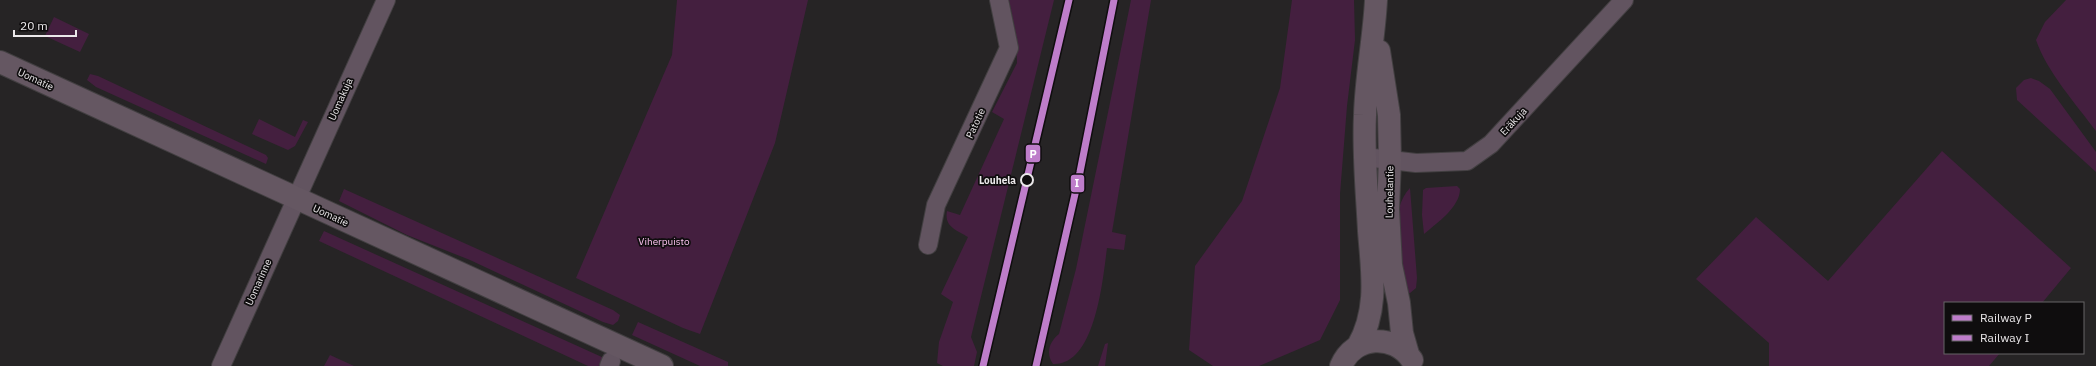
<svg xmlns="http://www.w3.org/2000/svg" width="2096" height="366" font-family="'IBM Plex Sans',sans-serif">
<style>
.green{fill:#441f3f}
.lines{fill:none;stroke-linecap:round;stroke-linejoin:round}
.street-casing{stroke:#423f41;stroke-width:20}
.secondary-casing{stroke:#423f41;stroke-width:24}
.street{stroke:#625460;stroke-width:18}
.secondary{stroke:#655762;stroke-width:22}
.rail-1-casing{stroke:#0f0d0e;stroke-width:10}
.rail-2-casing{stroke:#0f0d0e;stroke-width:10}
.rail-1{stroke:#be7dca;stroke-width:7}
.rail-2{stroke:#be7dca;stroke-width:7}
.stop-dot{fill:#0f0d0e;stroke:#ebe8ea;stroke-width:2}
.labels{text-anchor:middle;stroke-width:3.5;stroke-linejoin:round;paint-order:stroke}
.street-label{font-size:10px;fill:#ebe8ea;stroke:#0f0d0e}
.stop-label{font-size:10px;font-weight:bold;fill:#ebe8ea;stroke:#0f0d0e;text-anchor:end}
.park-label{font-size:10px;fill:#fbc2ef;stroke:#0f0d0e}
.line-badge{stroke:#0f0d0e;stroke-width:1.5}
.badge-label{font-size:11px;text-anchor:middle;font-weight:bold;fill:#fff}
</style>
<rect width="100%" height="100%" fill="#262425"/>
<path class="green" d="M677 0H808L775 143 700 334 683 328 576 278 672 55Z
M1009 0H1054L971 337 977 352 974 366H943L937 363 939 342 953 302 941 294 968 237C957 230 944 227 947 211L960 215 1004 119 992 112 1017 63 1016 35Z
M1131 0H1151L1112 232 1126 235 1124 250 1107 248C1103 277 1096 366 1053 364 1045 353 1050 341 1059 334L1076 269Z
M1292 0H1354L1355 40 1347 106 1340 194V300L1320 340 1259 366H1213L1189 350 1195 266 1242 201 1280 88Z
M2066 0H2096V131C2076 104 2047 72 2036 40L2045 22Z
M54 17 89 34 80 52 45 36Z
M90 74 98 76 266 155 268 158 266 164 96 87 87 80Z
M2031 78 2039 81 2050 89 2096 152V172L2017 100 2016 88 2024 80Z
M259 119 295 137 303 120 308 122 295 146 288 150 252 134Z
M1942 151 2071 268 2042 303H1945V353H2000L1989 366H1769V343L1696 279 1756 217 1828 281Z
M1457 186 1460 189C1460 207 1437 223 1424 234L1422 215 1423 190 1426 188Z
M1410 188 1417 278 1416 288 1410 293H1407C1401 263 1386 213 1410 188Z
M344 189 613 310 620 315 618 321 613 325 603 322 470 260 407 235 339 201Z
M324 231 604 358 599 366H588L319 241Z
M638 322 728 362V366H700L632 335Z
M1108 343 1105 366H1098L1105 344Z
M330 355 354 366H324Z"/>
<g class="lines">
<g class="street-casing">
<path id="street" d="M1365 157 1416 163 1467 161 1491 144 1624 0
M928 245 936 205 1009 48 999 0
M221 366 386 0
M609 366 611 361"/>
</g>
<g class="secondary-casing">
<path id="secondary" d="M1379 51 1389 115 1390 160 1388 209 1391 265 1399 303 1402 333 1408 354
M0 62 662 366
M1358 346C1379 309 1372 271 1369 231 1367 192 1363 153 1365 115 1366 77 1374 39 1376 0
M1341 366C1354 335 1394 333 1412 360"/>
</g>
<use href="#street" class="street"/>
<use href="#secondary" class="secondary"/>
<g class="rail-1-casing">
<path id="rail-1" d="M983 366 1069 0"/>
</g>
<g class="rail-2-casing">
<path id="rail-2" d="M1036 366 1080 172 1114 0"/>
</g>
<use href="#rail-1" class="rail-1"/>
<use href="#rail-2" class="rail-2"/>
</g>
<circle class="stop-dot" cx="1027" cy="180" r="6"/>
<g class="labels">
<g class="street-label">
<text transform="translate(36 79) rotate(25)" y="4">Uomatie</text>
<text transform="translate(340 99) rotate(-66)" y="4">Uomakuja</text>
<text transform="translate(1513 121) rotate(-47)" y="4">Eräkuja</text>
<text transform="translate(975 123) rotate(-65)" y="4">Patotie</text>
<text transform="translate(1389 192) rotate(-89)" y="4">Louhelantie</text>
<text transform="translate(331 215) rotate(25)" y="4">Uomatie</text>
<text transform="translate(258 282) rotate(-66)" y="4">Uomarinne</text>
</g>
<g class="stop-label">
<text x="1016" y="184">Louhela</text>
</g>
<g class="park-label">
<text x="664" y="245">Viherpuisto</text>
</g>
</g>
<g class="line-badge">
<rect x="1025" y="144" width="16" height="19" rx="4" fill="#be7dca"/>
<rect x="1070" y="174" width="15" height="19" rx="4" fill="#be7dca"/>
</g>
<g class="badge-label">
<text x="1033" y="158">P</text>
<text x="1077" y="187">I</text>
</g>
<rect x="1944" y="302" width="140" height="52" fill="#0f0d0e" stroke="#676566"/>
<rect x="1952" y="315" width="20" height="6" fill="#be7dca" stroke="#676566"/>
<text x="1980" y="322" font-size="12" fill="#ebe8ea">Railway P</text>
<rect x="1952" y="335" width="20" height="6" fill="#be7dca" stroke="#676566"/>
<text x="1980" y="342" font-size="12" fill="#ebe8ea">Railway I</text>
<path d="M14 30v6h62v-6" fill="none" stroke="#ebe8ea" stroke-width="2"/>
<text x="20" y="30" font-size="12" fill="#ebe8ea" stroke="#0f0d0e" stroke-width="3" paint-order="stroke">20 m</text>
</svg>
